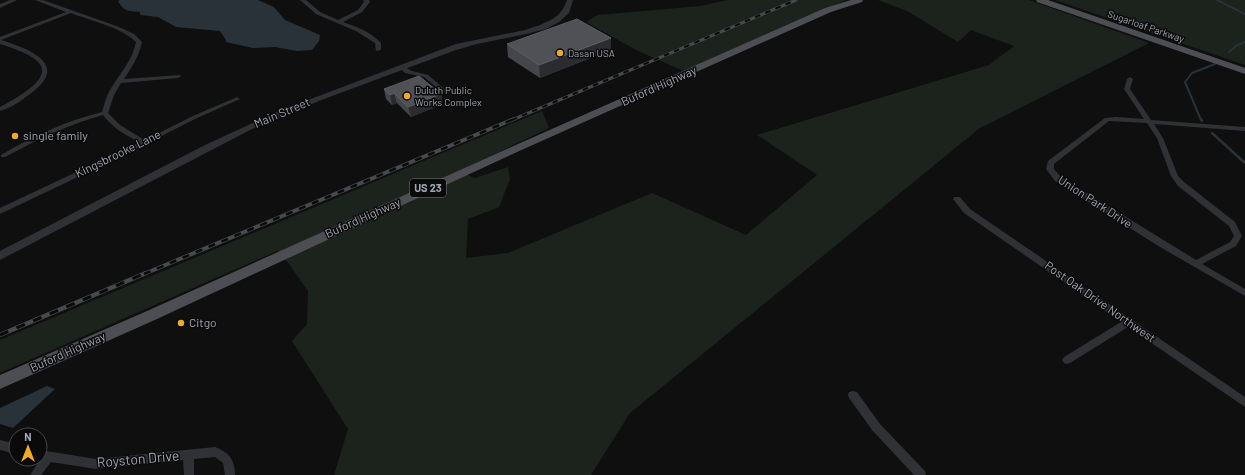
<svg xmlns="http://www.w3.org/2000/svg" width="1245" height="475" font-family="Barlow,sans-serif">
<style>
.green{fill:#1c231c}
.water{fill:#293238}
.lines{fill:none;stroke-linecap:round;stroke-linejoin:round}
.stream-far1{stroke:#293238;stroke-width:2}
.stream{stroke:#293238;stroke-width:2.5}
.minor{fill:#303135;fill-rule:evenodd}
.tertiary{fill:#303135;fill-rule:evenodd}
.primary{fill:#4c4e54;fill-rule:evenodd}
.rail-far2-casing{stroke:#47494e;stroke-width:3}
.rail-far1-casing{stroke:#47494e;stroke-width:4}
.rail-casing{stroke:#47494e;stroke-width:4.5}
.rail-far2{stroke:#0a0a0b;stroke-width:2;stroke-dasharray:5.5;stroke-linecap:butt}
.rail-far1{stroke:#0a0a0b;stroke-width:2.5;stroke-dasharray:7;stroke-linecap:butt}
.rail{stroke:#0a0a0b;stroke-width:3;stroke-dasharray:9;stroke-linecap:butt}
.wall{fill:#45464b}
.shaded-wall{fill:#2b2c2f}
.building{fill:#4f5156;stroke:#5b5e64}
.poi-dot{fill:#eeaa29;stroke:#0a0a0b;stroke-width:1.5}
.labels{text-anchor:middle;stroke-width:3;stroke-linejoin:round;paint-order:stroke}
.far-street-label{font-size:10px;fill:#a0a6b1;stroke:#0a0a0b}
.far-poi-label{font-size:10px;fill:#a0a6b1;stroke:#0a0a0b;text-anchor:start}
.shield{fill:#0a0a0b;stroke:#73777f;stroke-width:1}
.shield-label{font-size:11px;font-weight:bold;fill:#a0a6b1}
.street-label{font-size:12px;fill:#a0a6b1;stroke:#0a0a0b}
.poi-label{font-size:12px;fill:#a0a6b1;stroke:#0a0a0b;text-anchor:start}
.near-street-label{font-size:14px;fill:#a0a6b1;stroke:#0a0a0b}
</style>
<rect width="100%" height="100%" fill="#0f0f10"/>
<path class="green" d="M728 0H846L688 73 636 50 586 22 598 15 700 6Z
M878 0H1029L1149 43 980 128 630 413 591 475H334L348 429 292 341 307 324 308 291 289 264 277 251 0 373V340L542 111 549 128 459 171 475 178 508 167 510 179 499 207 468 219 466 258 508 253 652 193 746 235 817 175 757 135 989 65 1014 46 971 30 958 42 907 11Z
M1055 0H1245V65Z"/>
<path class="water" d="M120 0H258L274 7 285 20 320 35 319 41 312 50 297 51 275 47 253 48 226 42V40L220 31 176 27 158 17 140 15V12C129 11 124 12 118 1Z
M47 386 55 389 13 428 0 424V408Z"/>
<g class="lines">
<path class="stream-far1" d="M1217 0 1245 14
M1229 52 1236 46 1245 42
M1201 120 1185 82 1192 73 1215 64"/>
<path class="stream" d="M1201 119 1202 121
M1212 133 1245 163"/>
<path class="minor" d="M10 0H17L0 8V4Z
M35 0H43L119 27 134 34 142 42C139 56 132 67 124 79L180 75 181 76 178 78 121 83 114 95 108 113 120 125 141 138 145 140 193 116 235 98 237 97 240 99 197 118 120 157 0 214V208L140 142C126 136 113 128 103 115 69 124 37 140 5 157H1V155C33 136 66 121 102 112 104 106 105 100 108 94 117 76 132 63 136 42 121 27 91 21 71 13L1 40C30 49 71 65 30 94 21 101 11 108 0 111V107C11 101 49 82 41 66 36 55 10 47 0 44V37L66 12Z
M300 0H306L320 12 338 20 358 10 364 2 363 0H369L370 2 362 12 343 22C357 27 371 32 381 43V50L376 51 375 43 356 31 316 14Z
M401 65 412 71 428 75 447 91 444 93 442 92 424 77 405 73 398 67Z
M1130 77 1133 79 1130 89 1151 120 1245 127V131L1154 124 1163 138 1178 176 1184 182 1235 222 1242 236 1236 246 1202 264 1245 289V296L1160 247 1055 181 1046 169 1048 161 1105 118 1116 117 1144 119 1124 89 1127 79ZM1109 121 1147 123 1157 138 1171 176 1178 186 1229 226 1234 236 1230 242 1196 260 1061 177 1054 169V164Z
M954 197H960L970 209 1245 397V407L1128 327 1070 363 1067 364 1064 363 1062 360 1064 357 1121 322 964 213 953 199Z
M853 391 857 392 880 424 925 471 926 475H914L872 430 849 398 848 395 849 392Z
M0 440 16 444V454L0 450Z
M215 447C229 452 235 460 235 475H225L223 463 215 457 194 459V475H184L183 460 96 469 51 462 41 475H30L40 460 38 459H40V450L96 459Z"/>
<path class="tertiary" d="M567 0H573L569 13 559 22 546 29 526 34 477 44 456 50 324 99 252 129 0 260V251L205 145 279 111 456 44 525 30 540 25C555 18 561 16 567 0Z"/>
<path class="primary" d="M851 0H863L862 2 831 12 517 152 157 319 0 389V375L147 311 509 148 825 8Z
M1036 0H1048L1245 68V74L1037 2Z"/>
<g class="rail-far2-casing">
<path id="rail-far2" d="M512 120 796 0"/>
</g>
<g class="rail-far1-casing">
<path id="rail-far1" d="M144 274 514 119"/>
</g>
<g class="rail-casing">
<path id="rail" d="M0 335 146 273"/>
</g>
<use href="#rail-far2" class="rail-far2"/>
<use href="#rail-far1" class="rail-far1"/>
<use href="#rail" class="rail"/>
</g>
<path class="wall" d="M611 38V50L540 78 508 57 507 44Z
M384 89 441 94 443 104 411 117 397 103 392 105 386 99Z"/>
<path class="shaded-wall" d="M611 38V50L540 78 539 65Z
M394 93 397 103 392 105 390 95Z
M441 94 443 104 411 117 408 107Z"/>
<path class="building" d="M577 19 611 38 539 65 507 44Z
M419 76 441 94 408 107 394 93 390 95 384 89Z"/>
<g class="poi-dot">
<circle cx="560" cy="53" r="4"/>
<circle cx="407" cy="96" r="4"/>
<circle cx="15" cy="136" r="4"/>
<circle cx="181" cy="323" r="4"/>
</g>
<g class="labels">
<g class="far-street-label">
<text transform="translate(1146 26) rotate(19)" y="4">Sugarloaf Parkway</text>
</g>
<g class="far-poi-label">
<text x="568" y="57">Dasan USA</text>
<text x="415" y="94">Duluth Public<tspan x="415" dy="12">Works Complex</tspan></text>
</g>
<rect class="shield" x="410" y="179" width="36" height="18" rx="3"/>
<g class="shield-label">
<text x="428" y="192">US 23</text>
</g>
<g class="street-label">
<text transform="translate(659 86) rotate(-24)" y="4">Buford Highway</text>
<text transform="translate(282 113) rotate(-23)" y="4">Main Street</text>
<text transform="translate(118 154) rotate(-26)" y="4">Kingsbrooke Lane</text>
<text transform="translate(1095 202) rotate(33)" y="4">Union Park Drive</text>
<text transform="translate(363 218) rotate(-24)" y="4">Buford Highway</text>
<text transform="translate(1100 302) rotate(35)" y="4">Post Oak Drive Northwest</text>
<text transform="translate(68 352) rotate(-24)" y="4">Buford Highway</text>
</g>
<g class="poi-label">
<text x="23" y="140">single family</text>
<text x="189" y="327">Citgo</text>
</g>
<g class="near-street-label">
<text transform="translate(138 459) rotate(-5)" y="5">Royston Drive</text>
</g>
</g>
<g transform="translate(28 447)"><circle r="19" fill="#0a0a0b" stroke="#46484d"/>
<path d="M0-3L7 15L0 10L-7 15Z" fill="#eeaa29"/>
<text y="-6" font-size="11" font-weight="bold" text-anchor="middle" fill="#a0a6b1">N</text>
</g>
</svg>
